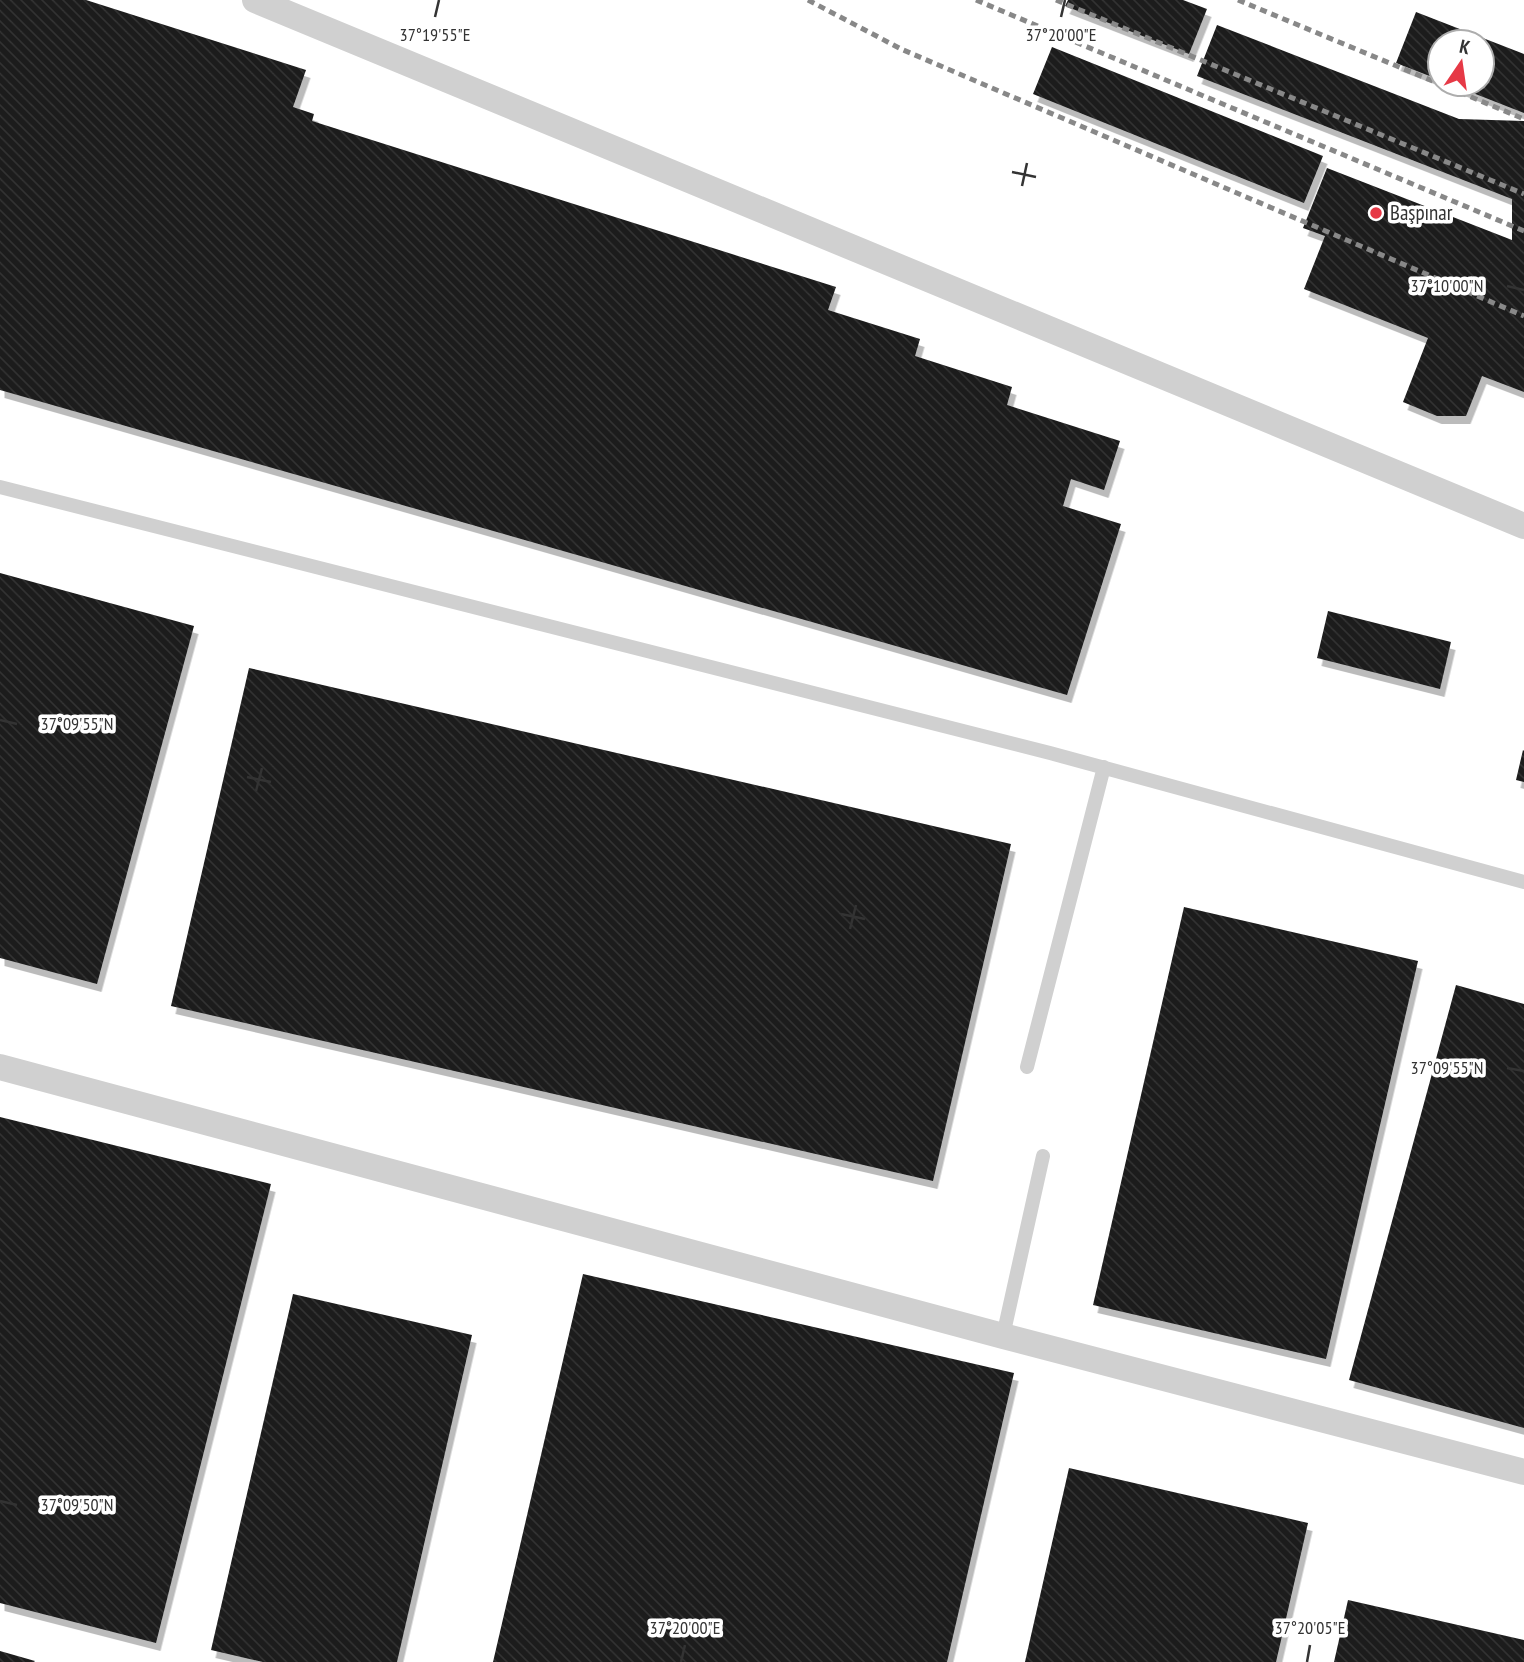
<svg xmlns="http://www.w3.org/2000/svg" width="1524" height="1662" font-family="'PT Sans Narrow',sans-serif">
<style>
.building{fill:url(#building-back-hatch);filter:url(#shadow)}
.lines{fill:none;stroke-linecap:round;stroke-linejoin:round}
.lane{stroke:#d0d0d0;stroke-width:14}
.street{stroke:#d0d0d0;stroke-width:26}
.rail{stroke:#888;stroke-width:5;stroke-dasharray:7 5;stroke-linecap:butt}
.ticks{fill:none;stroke:#333;stroke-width:2.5}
.poi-dot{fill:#e63946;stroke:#fff;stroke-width:2.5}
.labels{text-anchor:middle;stroke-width:7;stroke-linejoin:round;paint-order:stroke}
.poi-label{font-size:21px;fill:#333;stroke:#fff;text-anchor:start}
.ticks-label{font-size:18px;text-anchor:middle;fill:#333;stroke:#fff;stroke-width:7;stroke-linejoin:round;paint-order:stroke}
</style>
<defs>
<pattern id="building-back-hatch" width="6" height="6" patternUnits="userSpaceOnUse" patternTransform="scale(1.75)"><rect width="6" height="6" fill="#1a1a1a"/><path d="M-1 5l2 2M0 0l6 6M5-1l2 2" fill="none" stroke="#333"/></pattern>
<filter id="shadow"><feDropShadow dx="4.5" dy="8" stdDeviation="0" flood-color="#0004"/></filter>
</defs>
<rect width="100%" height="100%" fill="#fff"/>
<path class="building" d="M0 0H86L306 70 293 107 314 114 312 121 836 287 828 310 920 339 915 356 1012 387 1007 405 1120 441 1104 490 1071 479 1063 506 1121 524 1067 695 0 390Z
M1068 0H1183L1207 9 1189 54 1065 6Z
M1416 12 1524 54V113L1450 84H1482V42H1440V80L1396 63Z
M1217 25 1459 119 1524 121V392L1482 376 1466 416H1437L1403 402 1428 338 1304 289 1325 236 1303 228 1327 168 1512 240V199L1197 76Z
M1052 47 1323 156 1304 203 1033 94Z
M0 573 194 626 97 984 0 958Z
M1328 611 1451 642 1440 689 1317 658Z
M249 668 1011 844 933 1181 171 1006Z
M1523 750 1524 751V782L1516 780Z
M1184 907 1418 961 1326 1359 1093 1305Z
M1456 985 1524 1004V1428L1349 1380Z
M0 1117 271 1184 156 1643 0 1603Z
M583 1274 1014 1373 947 1662H493Z
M293 1294 472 1335 397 1662H263L211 1650Z
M1069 1468 1308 1523 1276 1662H1025Z
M1348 1600 1524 1640V1662H1334Z
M0 1651 35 1661 34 1662H0Z"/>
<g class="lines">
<path class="lane" d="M0 487 1050 753 1524 882
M1027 1067 1104 767
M1003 1336 1043 1156"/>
<path class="street" d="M255 0 1524 526
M0 1067 1003 1336 1524 1472"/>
<path class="rail" d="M808 0 901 49 1524 316
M976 0 1524 231
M1056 0 1524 194
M1238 0 1524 119"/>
</g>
<path class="ticks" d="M435 17 439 0M1061 17 1065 0M1012 172 1036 177M1022 186 1027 163M1507 286 1524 290M0 720 17 724M247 777 271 782M256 791 262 768M841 914 865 919M850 929 856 905M1507 1068 1524 1071M0 1501 17 1505M681 1662 685 1645M1307 1662 1310 1645"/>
<circle class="poi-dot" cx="1376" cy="213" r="7"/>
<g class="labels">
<g class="poi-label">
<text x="1390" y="220">Başpınar</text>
</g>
</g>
<g class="ticks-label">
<text x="435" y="41">37°19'55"E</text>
<text x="1061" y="41">37°20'00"E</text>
<text x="1447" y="292">37°10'00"N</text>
<text x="77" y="730">37°09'55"N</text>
<text x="1447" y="1074">37°09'55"N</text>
<text x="77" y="1511">37°09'50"N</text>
<text x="685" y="1634">37°20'00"E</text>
<text x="1310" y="1634">37°20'05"E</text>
</g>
<g transform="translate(1461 63) rotate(13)"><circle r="33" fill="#ffffff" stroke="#adadad" stroke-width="2"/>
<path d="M0-5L12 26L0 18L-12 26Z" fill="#e63946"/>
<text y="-10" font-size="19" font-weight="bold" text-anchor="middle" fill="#333333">K</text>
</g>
</svg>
